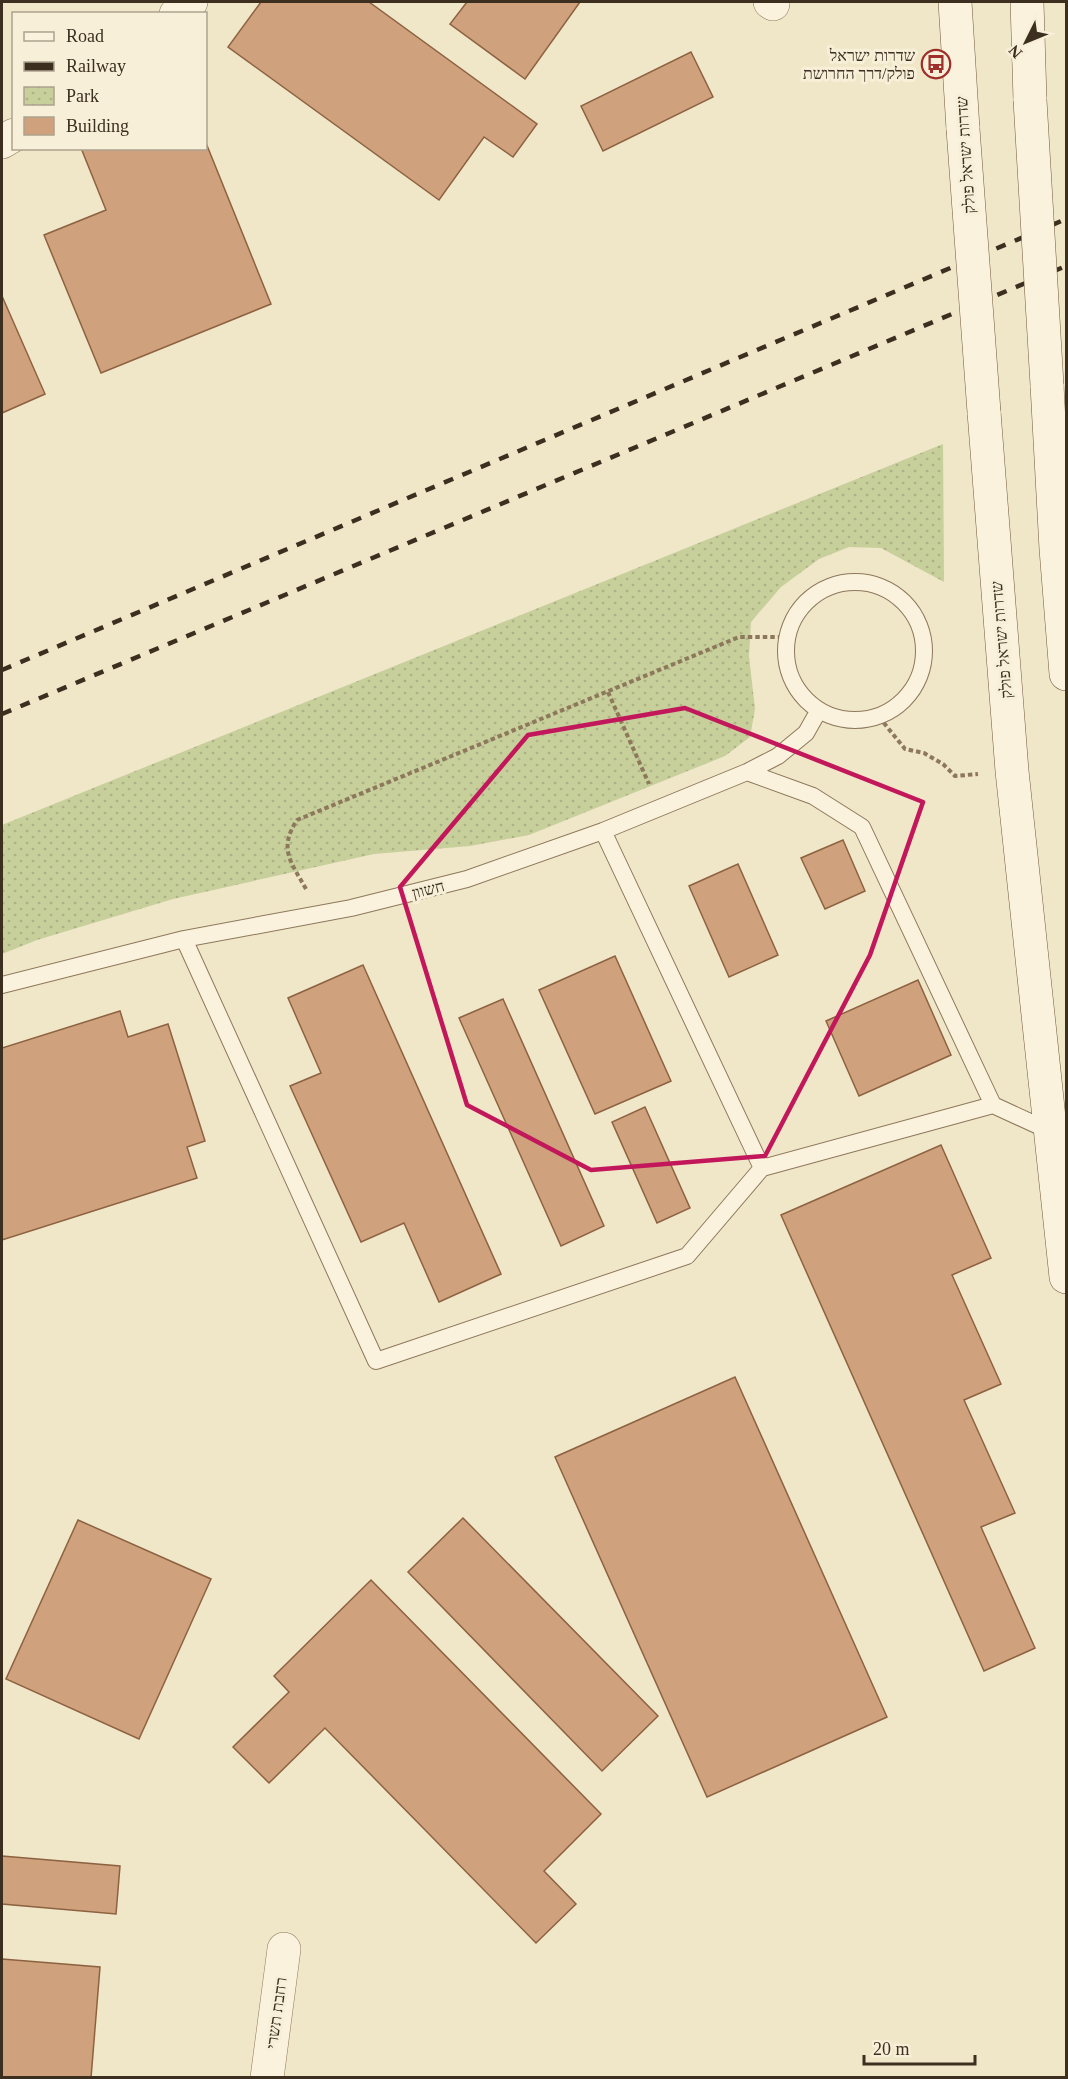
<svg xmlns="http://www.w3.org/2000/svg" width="1068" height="2079" font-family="'Times New Roman',Heebo,serif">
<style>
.park{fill:url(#park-dots)}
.building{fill:#cfa27d;stroke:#8d6241;stroke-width:1.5}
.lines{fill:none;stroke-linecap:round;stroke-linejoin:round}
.lane-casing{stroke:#8d785c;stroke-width:18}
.street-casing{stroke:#8d785c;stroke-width:34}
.secondary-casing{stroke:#6f593f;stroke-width:34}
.path{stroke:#8d785c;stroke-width:4;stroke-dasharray:4.5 3;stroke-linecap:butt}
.lane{stroke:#faf2dc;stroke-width:16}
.street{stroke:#faf2dc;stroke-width:33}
.secondary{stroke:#faf2dc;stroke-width:33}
.rail{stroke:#3d2f20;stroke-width:4.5;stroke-dasharray:10 10;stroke-linecap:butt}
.secondary-bridge-casing{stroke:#6f593f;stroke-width:34;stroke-linecap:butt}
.secondary-bridge{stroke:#faf2dc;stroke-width:33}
.marked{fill:none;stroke:#c2185b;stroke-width:4.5;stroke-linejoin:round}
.labels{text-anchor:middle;stroke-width:6;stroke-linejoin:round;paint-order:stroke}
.poi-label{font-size:16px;fill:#3d2f20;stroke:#f7efd8;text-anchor:end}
.street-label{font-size:16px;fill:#3d2f20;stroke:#f7efd8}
</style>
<defs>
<pattern id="park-dots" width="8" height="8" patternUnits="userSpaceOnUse" patternTransform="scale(1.5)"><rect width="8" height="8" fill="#c7cf9b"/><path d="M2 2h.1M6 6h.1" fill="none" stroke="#acb285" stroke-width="1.8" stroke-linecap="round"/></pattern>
</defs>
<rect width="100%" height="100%" fill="#f0e6c8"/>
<path class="park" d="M943 444 944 582 881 548 849 547 819 559 781 587 751 622 749 656 755 709 750 737 725 756 529 835 470 846 374 854 173 899 37 940 2 954V825Z"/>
<path class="building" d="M261 2H369L537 124 513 157 484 137 439 200 228 47Z
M467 2H580L525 79 450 24Z
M691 52 713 97 603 151 581 106Z
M206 143 271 304 101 373 44 235 106 210 81 148H206Z
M2 296 45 394 2 413Z
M843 840 865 891 825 909 801 858Z
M738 864 778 955 729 977 689 886Z
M615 956 671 1081 595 1114 539 990Z
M363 965 501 1274 439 1302 404 1223 361 1242 290 1086 321 1073 288 998Z
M918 980 951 1055 859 1096 826 1021Z
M503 999 604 1226 561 1246 459 1018Z
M120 1011 128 1037 168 1024 205 1141 187 1147 197 1178 2 1240V1048Z
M645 1107 690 1208 657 1223 612 1122Z
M941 1145 991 1258 952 1275 1001 1384 964 1400 1015 1513 981 1527 1035 1648 984 1671 781 1215Z
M735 1377 887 1717 707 1797 555 1457Z
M463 1518 658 1716 602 1771 408 1572Z
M78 1520 211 1579 139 1739 6 1679Z
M371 1580 601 1814 544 1871 576 1904 536 1943 325 1728 269 1783 233 1747 289 1692 274 1676Z
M2 1856 120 1866 116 1914 2 1904Z
M2 1959 100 1967 91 2078H2Z"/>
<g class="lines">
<g class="lane-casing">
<path id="lane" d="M786 651a69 69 0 1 1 138 0a69 69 0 1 1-138 0Z
M747 772 813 796 862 827 993 1105
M603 831 762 1168 993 1105 1054 1133
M184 939 376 1361 687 1256 762 1168
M2 985 184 939 351 908 467 879 603 831 747 772 778 756 806 733 819 710"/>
</g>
<g class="street-casing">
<path id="street" d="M770 2 773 4
M176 14 191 2
M2 142 14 135
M267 2078 284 1949"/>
</g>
<g class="secondary-casing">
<path id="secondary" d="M955 2 963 129
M1027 2 1030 100
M1047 385 1056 549 1066 674
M984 412 1012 771 1066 1277"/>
</g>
<path class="path" d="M608 692 649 784
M879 717 905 749 924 753 943 764 955 776 978 774
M306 889C291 862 278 849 297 820L739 637H787"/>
<use href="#lane" class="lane"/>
<use href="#street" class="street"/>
<use href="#secondary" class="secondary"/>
<path class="rail" d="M2 670 1066 219
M2 714 1066 266"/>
<g class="secondary-bridge-casing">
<path id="secondary-bridge" d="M1030 100 1047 385
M963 129 984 412"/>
</g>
<use href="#secondary-bridge" class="secondary-bridge"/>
</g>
<path class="marked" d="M685 708 923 802 870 955 765 1156 591 1170 467 1105 400 887 528 735Z"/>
<defs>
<g id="bus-ring" transform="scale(1.5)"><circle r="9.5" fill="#f7efd8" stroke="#9e2e2a" stroke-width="1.5"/><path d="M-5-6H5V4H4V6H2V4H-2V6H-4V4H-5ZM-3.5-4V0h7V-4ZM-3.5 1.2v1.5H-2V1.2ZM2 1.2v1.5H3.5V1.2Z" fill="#9e2e2a"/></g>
</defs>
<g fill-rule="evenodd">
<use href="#bus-ring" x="936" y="64"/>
</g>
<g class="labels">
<g class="poi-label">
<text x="915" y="61">שדרות ישראל<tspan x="915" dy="18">פולק/דרך החרושת</tspan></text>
</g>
<g class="street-label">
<text transform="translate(965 155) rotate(-94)" y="6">שדרות ישראל פולק</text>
<text transform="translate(1001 640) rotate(-95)" y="6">שדרות ישראל פולק</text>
<text transform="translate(428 889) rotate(-14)" y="6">חשוון</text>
<text transform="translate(276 2013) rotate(-82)" y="6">רחבת תשרי</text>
</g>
</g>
<rect width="1068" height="2079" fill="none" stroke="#3d2f20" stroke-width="6"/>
<rect x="12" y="12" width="195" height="138" fill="#f7efd8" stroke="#ada28e" stroke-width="1.5"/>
<rect x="24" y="32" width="30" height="9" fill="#faf2dc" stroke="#ada28e" stroke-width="1.5"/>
<text x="66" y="42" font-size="18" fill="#3d2f20">Road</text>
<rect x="24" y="62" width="30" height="9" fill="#3d2f20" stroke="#ada28e" stroke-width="1.5"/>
<text x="66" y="72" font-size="18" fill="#3d2f20">Railway</text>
<rect x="24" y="87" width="30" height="18" fill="url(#park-dots)" stroke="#ada28e" stroke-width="1.5"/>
<text x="66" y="102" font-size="18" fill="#3d2f20">Park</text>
<rect x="24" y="117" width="30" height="18" fill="#cfa27d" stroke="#ada28e" stroke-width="1.5"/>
<text x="66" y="132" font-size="18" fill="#3d2f20">Building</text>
<g transform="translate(1026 42) rotate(227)" stroke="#f7efd8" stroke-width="4.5" paint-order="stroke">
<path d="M0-4.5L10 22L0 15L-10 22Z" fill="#3d2f20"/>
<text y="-9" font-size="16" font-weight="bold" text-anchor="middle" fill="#3d2f20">N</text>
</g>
<path d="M864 2055v9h111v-9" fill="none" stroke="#3d2f20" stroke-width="3"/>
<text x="873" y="2055" font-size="18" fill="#3d2f20" stroke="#f7efd8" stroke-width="4.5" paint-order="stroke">20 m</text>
</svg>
